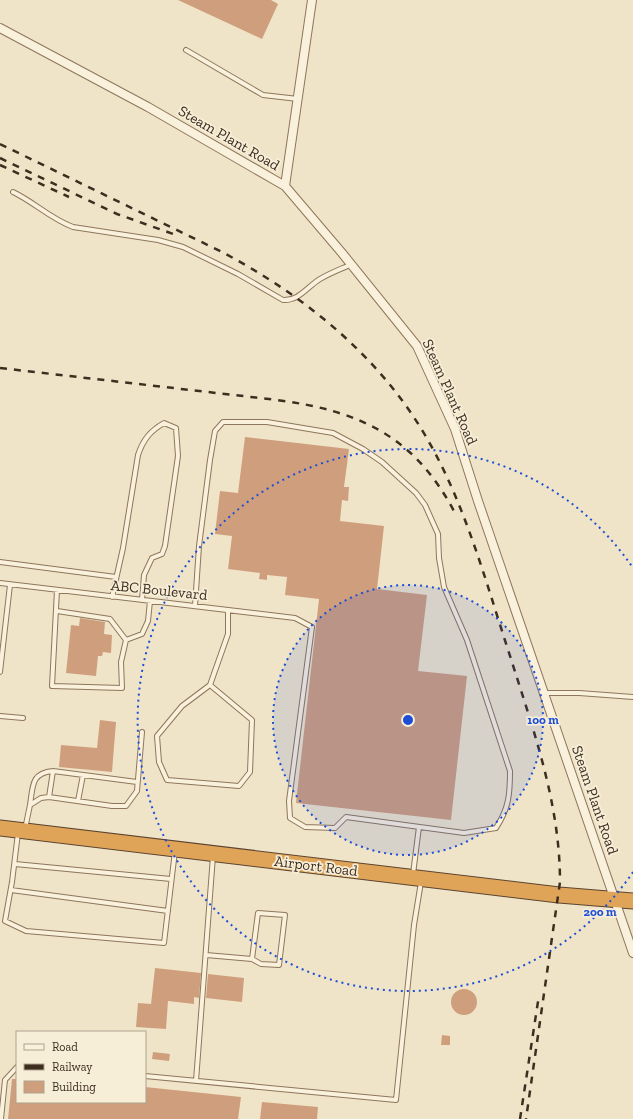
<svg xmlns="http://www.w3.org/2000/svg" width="633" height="1119" font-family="'Zilla Slab',serif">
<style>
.building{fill:#cf9f7d}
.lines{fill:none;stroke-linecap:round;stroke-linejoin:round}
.lane-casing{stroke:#8d765c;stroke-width:6}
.street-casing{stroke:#8d765c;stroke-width:10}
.highway-casing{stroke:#5b4430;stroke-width:17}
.lane{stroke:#faf1dc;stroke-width:4}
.street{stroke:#faf1dc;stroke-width:8}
.highway{stroke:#e0a458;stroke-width:15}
.rail{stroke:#3d2e20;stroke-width:2.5;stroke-dasharray:7 7;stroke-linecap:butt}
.ring{fill:none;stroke:#1d4ed8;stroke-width:2;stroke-dasharray:2 4}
.labels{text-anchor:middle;stroke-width:3.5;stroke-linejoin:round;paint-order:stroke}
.street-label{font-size:15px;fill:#3d2e20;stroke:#f7eed8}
.centre{fill:#1d4ed8;stroke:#f7eed8;stroke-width:2}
.ring-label{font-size:12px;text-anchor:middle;font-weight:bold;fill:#1d4ed8;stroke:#f7eed8;stroke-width:3.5;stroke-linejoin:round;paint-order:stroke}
</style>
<rect width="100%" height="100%" fill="#f0e4c8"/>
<path class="building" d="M178 0H271L278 4 262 39Z
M245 437 349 449 344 487H349L348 501 342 500 340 521 384 526 377 589 427 595 418 671 467 676 451 820 296 803 319 599 285 595 287 577 267 575V580L259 579 260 573 228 569 232 536 215 534 220 491 238 493Z
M80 618 105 622 104 634 112 635 111 653 103 652 102 656H98L96 676 66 673 71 625 79 626Z
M100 720 116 722 112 772 59 767 61 745 97 748Z
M155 968 201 973 199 998 194 997V1004L168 1001 166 1029 136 1027 138 1003 151 1004Z
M208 974 244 978 242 1002 206 998Z
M451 1002a13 13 0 1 1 26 0a13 13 0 1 1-26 0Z
M442 1035 450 1036V1045H441Z
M153 1052 170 1054 169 1061 152 1059Z
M12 1079H17V1102H145V1087L241 1097 238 1119H8Z
M262 1102 318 1107 317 1119H260Z"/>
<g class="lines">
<g class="lane-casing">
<path id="lane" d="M186 50 263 95 298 99
M13 192C34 202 51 219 73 227L158 240 183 247 238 274 283 300C299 301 307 287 320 279 330 273 341 269 352 264
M0 562 116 577
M0 583 295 618 312 627 289 801 290 818 305 827 335 828 346 817 464 833 496 828C509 808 510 794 510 771L467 640 444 587 439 558 438 534 425 505 416 493 382 462 363 449 333 433 267 422H223L215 431 210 460 199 546 195 606
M57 590 52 686 122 688 121 662 126 640 142 634 148 621 150 601
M112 597 123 548 138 455C143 440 150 431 164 423L176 428 178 456 165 546 162 554 152 558 144 575 142 600
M57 611 110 619 126 640
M0 672 10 585
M210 685 252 720 250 772 239 786 167 780 159 762 157 736 182 706 210 685 228 634V610
M544 693H579L633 697
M0 716 23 718
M49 797 53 771
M78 801 83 775
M30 805C33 786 31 773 53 771L137 782
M25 829 30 805 41 798 49 797 112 806H126L137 791 142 732
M18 833 12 882 5 921 26 931 164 943 175 851
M15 864 171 879
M413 874 419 827
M11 890 168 911
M206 955 252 959 258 913 285 915 279 965 261 964 252 959
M145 1076 396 1100 414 925 421 882
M196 1081 213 856
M1 1119 5 1080 17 1067"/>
</g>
<g class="street-casing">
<path id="street" d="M0 28 148 107 285 186 342 253 417 346 455 429 478 501 633 953
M285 186 312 0"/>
</g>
<g class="highway-casing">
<path id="highway" d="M0 828 559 895 633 901"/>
</g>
<use href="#lane" class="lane"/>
<use href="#street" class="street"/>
<use href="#highway" class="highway"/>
<path class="rail" d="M0 144 222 252C305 296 382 358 429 442 467 509 487 586 511 659 534 732 560 804 560 882L526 1119
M0 158 117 214 179 236
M0 165 69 197
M0 368 277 400C361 411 416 437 456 515
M520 1119 539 995"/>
</g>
<circle cx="408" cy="720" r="135" fill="#1d4ed8" fill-opacity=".12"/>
<g class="ring">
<circle cx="408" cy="720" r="135"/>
<path d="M633 872A271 271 0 1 1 633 568"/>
</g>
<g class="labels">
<g class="street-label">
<text transform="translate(229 138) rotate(30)" y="5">Steam Plant Road</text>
<text transform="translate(450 392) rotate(66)" y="5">Steam Plant Road</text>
<text transform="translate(159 590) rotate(6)" y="5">ABC Boulevard</text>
<text transform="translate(595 800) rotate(71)" y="5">Steam Plant Road</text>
<text transform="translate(316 866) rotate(7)" y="5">Airport Road</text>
</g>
</g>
<circle cx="408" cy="720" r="6" class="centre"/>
<g class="ring-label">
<text x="543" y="724">100 m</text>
<text x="600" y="916">200 m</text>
</g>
<rect x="16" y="1031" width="130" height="72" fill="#f7eed8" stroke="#ada18e"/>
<rect x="24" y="1044" width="20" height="6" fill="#faf1dc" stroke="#ada18e"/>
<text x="52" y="1051" font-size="12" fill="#3d2e20">Road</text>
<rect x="24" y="1064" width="20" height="6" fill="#3d2e20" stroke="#ada18e"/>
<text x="52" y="1071" font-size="12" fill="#3d2e20">Railway</text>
<rect x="24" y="1081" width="20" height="12" fill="#cf9f7d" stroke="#ada18e"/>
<text x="52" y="1091" font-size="12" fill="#3d2e20">Building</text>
</svg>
